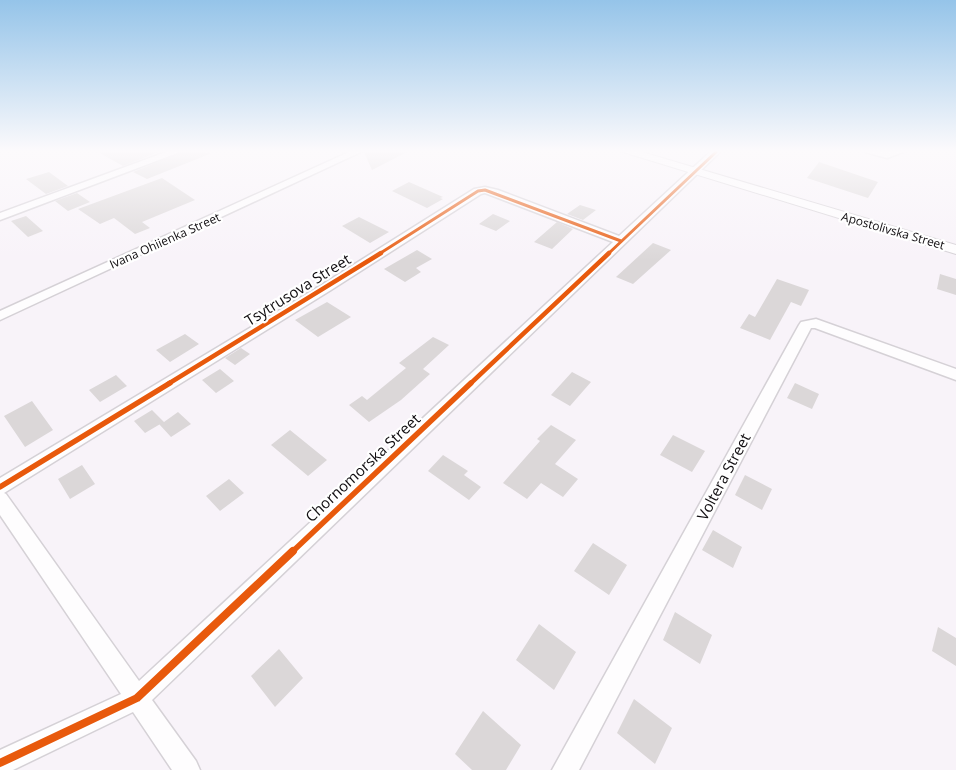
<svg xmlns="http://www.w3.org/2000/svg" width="956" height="770" font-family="'Open Sans',sans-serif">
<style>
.building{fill:#dbd7d8}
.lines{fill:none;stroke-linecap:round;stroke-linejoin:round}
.minor-casing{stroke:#d5d1d6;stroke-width:3}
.tertiary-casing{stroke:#d5d1d6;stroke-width:2}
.minor{fill:#fefdfe;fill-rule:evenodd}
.tertiary{fill:#fefdfe;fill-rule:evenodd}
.cycleway-far3-casing{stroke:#fff;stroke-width:5}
.cycleway-far2-casing{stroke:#fff;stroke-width:7}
.cycleway-far1-casing{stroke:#fff;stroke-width:9}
.cycleway-casing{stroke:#fff;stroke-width:11}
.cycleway-far3{stroke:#e8590c;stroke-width:3}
.cycleway-far2{stroke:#e8590c;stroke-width:4.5}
.cycleway-far1{stroke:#e8590c;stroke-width:5.5}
.cycleway{stroke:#e8590c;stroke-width:8}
.labels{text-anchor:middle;stroke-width:4.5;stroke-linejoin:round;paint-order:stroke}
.far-street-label{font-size:12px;fill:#0f0c0f;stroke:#fff}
.street-label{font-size:15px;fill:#0f0c0f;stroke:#fff}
</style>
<rect width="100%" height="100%" fill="#f8f3f9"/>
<path class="building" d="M98 152H159L123 166Z
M182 152 212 153 147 179 133 172Z
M364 152H407L372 170Z
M819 162 878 182 868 198 807 178Z
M49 172 68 186 46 194 26 179Z
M162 178 195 200 142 222 150 228 135 234 114 218 100 224 78 209Z
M409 182 443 197 440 198 443 199 427 208 392 191Z
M77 193 90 202 68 211 55 201Z
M580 205 596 210 583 220 567 214Z
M493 214 510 221 496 231 479 224Z
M26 216 43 231 28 237 11 221Z
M359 217 389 232 370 243 342 226Z
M557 222 573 229 552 249 534 242Z
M653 243 671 250 633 284 616 277Z
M417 250 432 259 416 268 421 272 405 282 384 269Z
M940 274 956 279V295L937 289Z
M777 279 809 290 801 306 791 302 770 340 740 328 749 314 755 317Z
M327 302 351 317 318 337 295 320Z
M185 334 199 344 170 362 156 350Z
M433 337 449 345 423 369 430 374 401 400 369 422 349 405 362 396 367 400 406 368 399 363Z
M241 348 250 354 235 365 225 358Z
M220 369 234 381 216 393 202 380Z
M572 372 591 382 570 406 551 395Z
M116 375 127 386 100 402 89 390Z
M795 383 819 394 812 409 787 398Z
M32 401 53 430 25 447 4 416Z
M152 410 164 422 178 412 191 424 171 437 159 424 162 423 145 433 134 421Z
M551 425 576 440 555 464 578 479 563 497 541 483 527 499 503 483 540 441 537 439Z
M290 430 327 460 308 476 271 445Z
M673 435 705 451 692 472 660 455Z
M443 455 468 471 464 475 481 487 469 500 428 471Z
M82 465 95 484 70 499 58 479Z
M745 475 772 489 762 510 735 495Z
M229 479 244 493 220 511 206 496Z
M713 530 742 547 733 568 702 550Z
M593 543 627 565 609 595 574 571Z
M675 612 712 635 700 664 663 640Z
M539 624 576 652 554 690 516 660Z
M938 627 956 638V666L932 651Z
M279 649 303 678 275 707 251 676Z
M634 699 672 728 655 764 617 733Z
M483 711 521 745 506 770H472L455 754Z"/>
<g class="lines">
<g class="minor-casing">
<path id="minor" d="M166 152H180L0 220V213Z
M349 152H361L0 320V311Z
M710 152H720L152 700 196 761 200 770H172L133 712 13 770H0V750L121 694 0 515V478L323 284 474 189 485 187 498 190 619 236ZM485 193 613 242 139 681 6 494 4 493 331 290 481 194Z
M865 152H903L887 158Z
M816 319 956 369V380L815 328H811L579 770H552L799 325 801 322Z"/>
</g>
<g class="tertiary-casing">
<path id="tertiary" d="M623 152H642L956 245V254Z"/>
</g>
<use href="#minor" class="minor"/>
<use href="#tertiary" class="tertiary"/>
<g class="cycleway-far3-casing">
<path id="cycleway-far3" d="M379 254 478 191 485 190 621 241
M608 254 716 152"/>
</g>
<g class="cycleway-far2-casing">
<path id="cycleway-far2" d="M168 384 381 253
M470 384 609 253"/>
</g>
<g class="cycleway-far1-casing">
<path id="cycleway-far1" d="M0 487 170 383
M291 553 471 383"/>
</g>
<g class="cycleway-casing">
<path id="cycleway" d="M0 763 137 698 293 551"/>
</g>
<use href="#cycleway-far3" class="cycleway-far3"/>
<use href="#cycleway-far2" class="cycleway-far2"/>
<use href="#cycleway-far1" class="cycleway-far1"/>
<use href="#cycleway" class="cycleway"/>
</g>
<linearGradient id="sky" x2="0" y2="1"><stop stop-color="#95c4e9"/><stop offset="0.58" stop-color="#fcfafc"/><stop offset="1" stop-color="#fcfafc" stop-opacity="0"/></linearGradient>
<rect width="956" height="260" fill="url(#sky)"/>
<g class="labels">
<g class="far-street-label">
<text transform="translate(893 231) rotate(16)" y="4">Apostolivska Street</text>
<text transform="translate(165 241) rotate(-24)" y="4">Ivana Ohiienka Street</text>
</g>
<g class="street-label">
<text transform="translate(298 290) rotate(-32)" y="5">Tsytrusova Street</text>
<text transform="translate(363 468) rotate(-43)" y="5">Chornomorska Street</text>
<text transform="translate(724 477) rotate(-62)" y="5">Voltera Street</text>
</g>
</g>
</svg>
